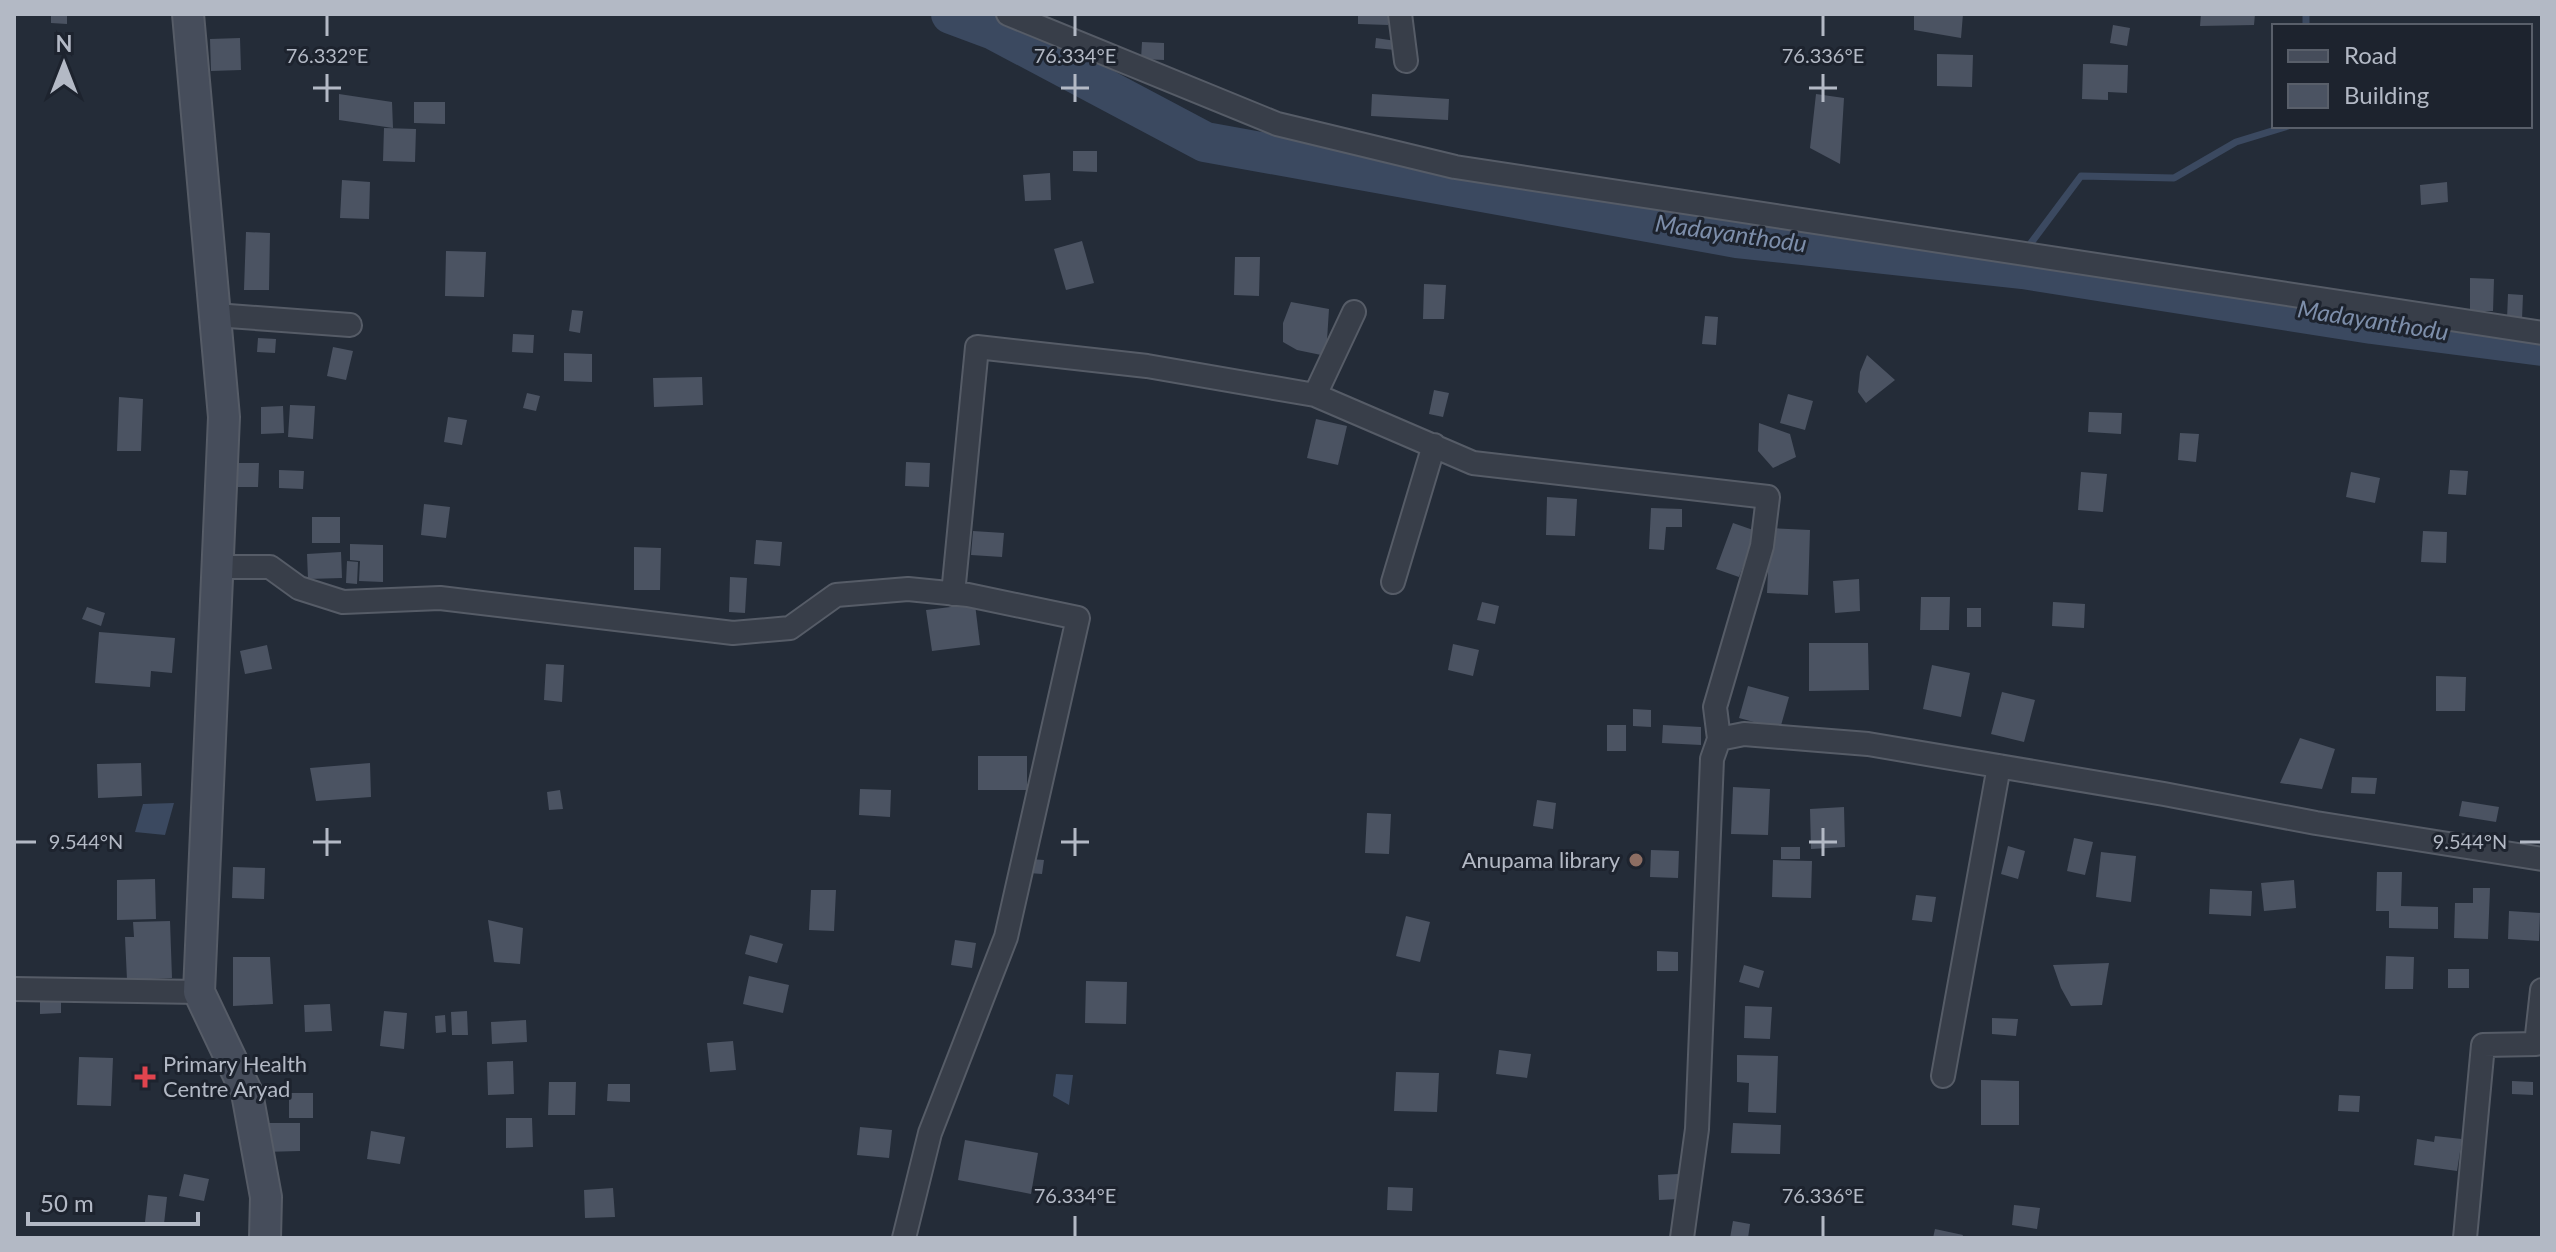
<svg xmlns="http://www.w3.org/2000/svg" width="2556" height="1252" font-family="Lato,sans-serif">
<style>
.water{fill:#3b4960}
.lines{fill:none;stroke-linecap:round;stroke-linejoin:round}
.stream{stroke:#3b4960;stroke-width:7}
.river{stroke:#3b4960;stroke-width:40}
.building{fill:#4b5362}
.minor-casing{stroke:#565c67;stroke-width:26}
.secondary-casing{stroke:#565c67;stroke-width:34}
.minor{stroke:#383e49;stroke-width:22}
.secondary{stroke:#464d5b;stroke-width:30}
.ticks{fill:none;stroke:#b3b9c5;stroke-width:3}
.education-dot{fill:#8d6e63;stroke:#1d232e;stroke-width:3}
.health-dot{fill:#e0444e;stroke:#1d232e;stroke-width:3}
.labels{text-anchor:middle;stroke-width:6;stroke-linejoin:round;paint-order:stroke}
.poi-label{font-size:22px;fill:#b3b9c5;stroke:#1d232e;text-anchor:end}
.water-label{font-size:24px;font-style:italic;fill:#7d8eaa;stroke:#1d232e}
.ticks-label{font-size:20px;text-anchor:middle;fill:#b3b9c5;stroke:#1d232e;stroke-width:6;stroke-linejoin:round;paint-order:stroke}
</style>
<rect width="100%" height="100%" fill="#242c38"/>
<path class="water" d="M174 803 165 835 135 832 143 804Z
M1056 1074 1073 1075 1069 1105 1053 1096Z"/>
<g class="lines">
<path class="stream" d="M2306 14V26
M2013 267 2081 176 2174 178 2236 142 2288 126"/>
<path class="river" d="M951 14 994 30 1205 142 1737 238 2023 269 2372 324 2542 346"/>
</g>
<path class="building" d="M51 14H67V24L51 23Z
M1358 14H1388V25L1358 24Z
M1914 14H1963L1961 38 1914 30Z
M2201 14H2255L2254 25 2200 26Z
M2113 25 2130 28 2127 46 2110 43Z
M240 38 241 70 211 71 210 39Z
M1376 38 1396 41 1395 50 1375 48Z
M1142 42 1164 43V60L1141 59Z
M1937 54 1973 55 1972 87 1937 86Z
M2083 64 2128 65 2127 93 2108 92V100L2082 99Z
M339 94 392 102 393 128 339 120Z
M1372 94 1449 99 1448 120 1371 116Z
M1816 94 1844 98 1840 164 1810 148Z
M414 102H445V124L414 123Z
M384 128 416 129 415 162 383 161Z
M1073 151H1097V172L1073 171Z
M1050 173 1051 200 1025 201 1023 175Z
M342 180 370 182 369 219 340 218Z
M2447 182 2448 202 2421 205 2420 185Z
M246 232 270 233 269 290H244Z
M1082 241 1094 283 1066 290 1054 249Z
M446 251 486 252 484 297 445 296Z
M1235 257H1260L1259 296 1234 295Z
M2470 278 2494 279 2493 311H2470Z
M1424 284 1446 285 1444 319H1423Z
M2508 294 2523 295 2522 319H2507Z
M1291 302 1329 309 1326 356 1297 350 1283 342V323Z
M572 310 583 311 580 333 569 331Z
M1705 316 1718 317 1716 345 1702 344Z
M513 334 534 335 533 353 512 352Z
M258 338 276 339 275 353 257 352Z
M333 347 353 351 346 380 327 376Z
M564 353 592 354V382L564 381Z
M1867 355 1895 380 1866 403 1858 392 1860 372Z
M702 377 703 405 654 407 653 378Z
M1434 390 1449 393 1443 417 1429 414Z
M527 393 540 396 536 411 523 408Z
M1788 394 1813 401 1805 430 1780 423Z
M119 397 143 399 141 451H117Z
M290 405 315 406 313 439 288 437Z
M283 406 284 433 261 434V407Z
M2089 412 2122 413 2121 434 2088 432Z
M448 417 467 420 462 445 444 442Z
M1316 419 1347 426 1338 465 1307 458Z
M1759 423 1790 434 1796 457 1773 468 1758 451Z
M2180 433 2199 434 2196 462 2178 460Z
M906 462 930 463 929 487 905 486Z
M234 463H259L258 487H233Z
M279 470 304 471 303 489 279 488Z
M2450 470 2468 471 2466 495 2448 494Z
M2081 472 2107 474 2103 512 2078 510Z
M2351 472 2380 478 2375 503 2346 497Z
M1547 497 1577 499 1575 536 1546 535Z
M424 504 450 507 446 538 421 535Z
M1651 508 1682 509V527H1666L1664 550 1649 549Z
M312 517H340V543H312Z
M1733 523 1756 531 1739 577 1716 569Z
M1770 528 1810 530 1808 595 1767 593Z
M973 531 1004 533 1002 557 971 555Z
M2423 531 2447 532 2446 563 2421 562Z
M756 540 782 542 780 566 754 564Z
M350 544 383 545V582L359 581 360 561 350 560Z
M634 547 661 548 660 590H634Z
M341 552 342 578 308 579 307 554Z
M347 561 358 562 357 584 346 583Z
M730 577 747 578 745 613 729 612Z
M1859 579 1860 611 1835 613 1833 581Z
M1921 597H1950L1949 630H1920Z
M1482 602 1499 606 1495 624 1477 620Z
M2053 602 2085 604 2084 628 2052 626Z
M975 604 980 645 932 651 926 610Z
M87 607 105 613 101 626 82 619Z
M1967 608H1981V627H1967Z
M99 632 175 638 172 673 151 671 150 687 95 683Z
M1809 643H1868L1869 690 1809 691Z
M1453 644 1479 650 1473 676 1448 670Z
M267 645 272 669 245 674 240 651Z
M546 664 564 665 562 702 544 700Z
M1932 665 1970 673 1961 717 1923 709Z
M2436 676 2466 677 2465 711H2436Z
M1748 686 1789 697 1780 729 1739 718Z
M2002 692 2035 700 2024 742 1991 734Z
M1633 709 1651 710V727L1633 726Z
M1607 725H1626V751H1607Z
M1663 725 1701 727V745L1662 743Z
M2300 738 2335 749 2322 789 2280 783Z
M978 756H1027V790H978Z
M141 763 142 796 98 798 97 764Z
M370 763 371 797 316 801 310 768Z
M2352 777 2377 778 2375 794 2351 793Z
M1733 787 1770 789 1768 835 1731 834Z
M860 789 891 790 890 817 859 815Z
M560 790 563 809 549 810 547 792Z
M1537 800 1556 803 1553 829 1533 826Z
M2462 801 2499 807 2496 822 2459 816Z
M1844 807 1845 847 1811 849 1810 809Z
M1367 813 1391 814 1389 854 1365 853Z
M2074 838 2093 842 2085 875 2067 871Z
M2008 846 2025 851 2018 879 2001 874Z
M1781 847H1800V859H1781Z
M1651 850 1679 851 1678 878 1650 877Z
M2101 852 2136 856 2131 902 2096 897Z
M1030 859 1044 860 1042 874 1029 873Z
M1773 860 1812 861 1811 898 1772 897Z
M233 867 265 868 264 899 232 898Z
M2377 872H2402L2401 906 2438 907V929L2389 928V911H2376Z
M155 879 156 919 117 920V880Z
M2294 880 2296 908 2264 911 2261 883Z
M2473 888H2490L2488 939 2454 938 2455 903H2473Z
M2210 889 2252 891 2251 916 2209 914Z
M811 890H836L834 931 809 930Z
M1916 895 1936 897 1932 922 1912 920Z
M2509 911 2540 913 2539 941 2508 939Z
M1406 916 1430 922 1420 962 1396 956Z
M488 920 523 928 520 964 494 962Z
M170 921 172 978 127 980 125 937H134L133 922Z
M750 935 783 944 777 963 745 954Z
M955 940 976 943 972 968 951 965Z
M1657 951 1678 952V971H1657Z
M2386 956 2414 957 2413 989H2385Z
M233 957H270L273 1004 233 1006Z
M2109 963 2102 1005 2071 1006 2061 988 2053 965Z
M1744 965 1764 971 1759 988 1739 982Z
M2448 969H2469V988H2448Z
M749 976 789 985 783 1013 743 1004Z
M1086 981 1127 982 1126 1024 1085 1023Z
M61 998V1013L40 1014V999Z
M330 1004 332 1031 305 1032 304 1005Z
M1745 1006 1772 1007 1770 1039 1744 1038Z
M384 1011 407 1013 404 1049 380 1046Z
M467 1011 468 1035H452L451 1012Z
M445 1015 446 1032 436 1033 435 1016Z
M1992 1018 2018 1019 2016 1036 1992 1034Z
M526 1020 527 1042 492 1044 491 1022Z
M733 1041 736 1070 710 1072 707 1043Z
M1499 1050 1531 1054 1527 1078 1496 1074Z
M1737 1055 1778 1056 1776 1113 1748 1112 1749 1083 1737 1082Z
M79 1057 113 1058 111 1106 77 1105Z
M513 1061 514 1094 488 1095 487 1062Z
M1396 1072 1439 1073 1437 1112 1394 1111Z
M1981 1080 2019 1081V1125H1981Z
M2512 1081 2533 1082V1095L2512 1094Z
M549 1082H576L575 1115H548Z
M608 1084H630V1102L607 1101Z
M289 1093H313V1118H289Z
M2339 1095 2360 1096 2359 1112 2338 1111Z
M506 1118H532L533 1147 506 1148Z
M263 1123H300V1151L263 1152Z
M1733 1123 1781 1125 1780 1154 1731 1153Z
M860 1127 892 1130 889 1158 857 1155Z
M371 1131 405 1137 400 1164 367 1159Z
M2435 1136 2462 1139 2457 1171 2414 1165 2417 1139 2434 1142Z
M965 1140 1038 1153 1031 1194 958 1180Z
M184 1174 209 1179 204 1201 179 1196Z
M1678 1174 1679 1199 1659 1200 1658 1175Z
M1388 1187 1413 1188 1412 1211 1387 1210Z
M613 1188 615 1217 585 1218 584 1190Z
M148 1195 167 1197 164 1224 145 1222Z
M2014 1205 2040 1208 2037 1229 2012 1225Z
M1733 1221 1750 1224 1748 1238H1730Z
M1935 1229 1963 1235 1962 1238H1933Z"/>
<g class="lines">
<g class="minor-casing">
<path id="minor" d="M1008 14 1277 124 1455 167 2542 333
M1400 14 1406 61
M215 315 350 325
M1315 395 1354 312
M218 567H270L299 588 343 602 440 598 733 633 790 628 836 595 908 589 968 595 1078 618 1006 937 930 1133 904 1238
M1393 582 1434 445
M953 594 977 347 1147 366 1315 395 1473 463 1768 497 1762 546 1715 707 1719 739 1712 759 1697 1129 1682 1238
M1719 739 1744 734 1868 744 2164 794 2316 823 2542 859
M14 989 199 992
M1943 1076 1999 766
M2465 1238 2483 1045 2536 1044 2542 990"/>
</g>
<g class="secondary-casing">
<path id="secondary" d="M188 14 224 417 199 992 247 1093 266 1197 265 1238"/>
</g>
<use href="#minor" class="minor"/>
<use href="#secondary" class="secondary"/>
</g>
<path class="ticks" d="M327 16V36M1075 16V36M1823 16V36M327 74V102M1075 74V102M1823 74V102M313 88H341M1061 88H1089M1809 88H1837M327 828V856M1075 828V856M1823 828V856M16 842H36M313 842H341M1061 842H1089M1809 842H1837M2520 842H2540M1075 1216V1236M1823 1216V1236"/>
<circle class="education-dot" cx="1636" cy="860" r="8"/>
<path class="health-dot" d="M141 1065h8v8h8v8h-8v8h-8v-8h-8v-8h8z"/>
<g class="labels">
<g class="poi-label">
<text x="1620" y="868">Anupama library</text>
<text x="163" y="1072" text-anchor="start">Primary Health<tspan x="163" dy="25">Centre Aryad</tspan></text>
</g>
<g class="water-label">
<text transform="translate(1731 234) rotate(8)" y="8">Madayanthodu</text>
<text transform="translate(2373 321) rotate(9)" y="8">Madayanthodu</text>
</g>
</g>
<g class="ticks-label">
<text x="327" y="63">76.332°E</text>
<text x="1075" y="63">76.334°E</text>
<text x="1823" y="63">76.336°E</text>
<text x="86" y="849">9.544°N</text>
<text x="2470" y="849">9.544°N</text>
<text x="1075" y="1203">76.334°E</text>
<text x="1823" y="1203">76.336°E</text>
</g>
<rect width="2556" height="1252" fill="none" stroke="#b3b9c5" stroke-width="32"/>
<rect x="2272" y="24" width="260" height="104" fill="#1d232e" stroke="#595f6a" stroke-width="2"/>
<rect x="2288" y="50" width="40" height="12" fill="#464d5b" stroke="#595f6a" stroke-width="2"/>
<text x="2344" y="64" font-size="24" fill="#b3b9c5">Road</text>
<rect x="2288" y="84" width="40" height="24" fill="#4b5362" stroke="#595f6a" stroke-width="2"/>
<text x="2344" y="104" font-size="24" fill="#b3b9c5">Building</text>
<g transform="translate(64 64)" stroke="#1d232e" stroke-width="6" paint-order="stroke">
<path d="M0-6L14 30L0 20L-14 30Z" fill="#b3b9c5"/>
<text y="-12" font-size="22" font-weight="bold" text-anchor="middle" fill="#b3b9c5">N</text>
</g>
<path d="M28 1212v12h170v-12" fill="none" stroke="#b3b9c5" stroke-width="4"/>
<text x="40" y="1212" font-size="24" fill="#b3b9c5" stroke="#1d232e" stroke-width="6" paint-order="stroke">50 m</text>
</svg>
